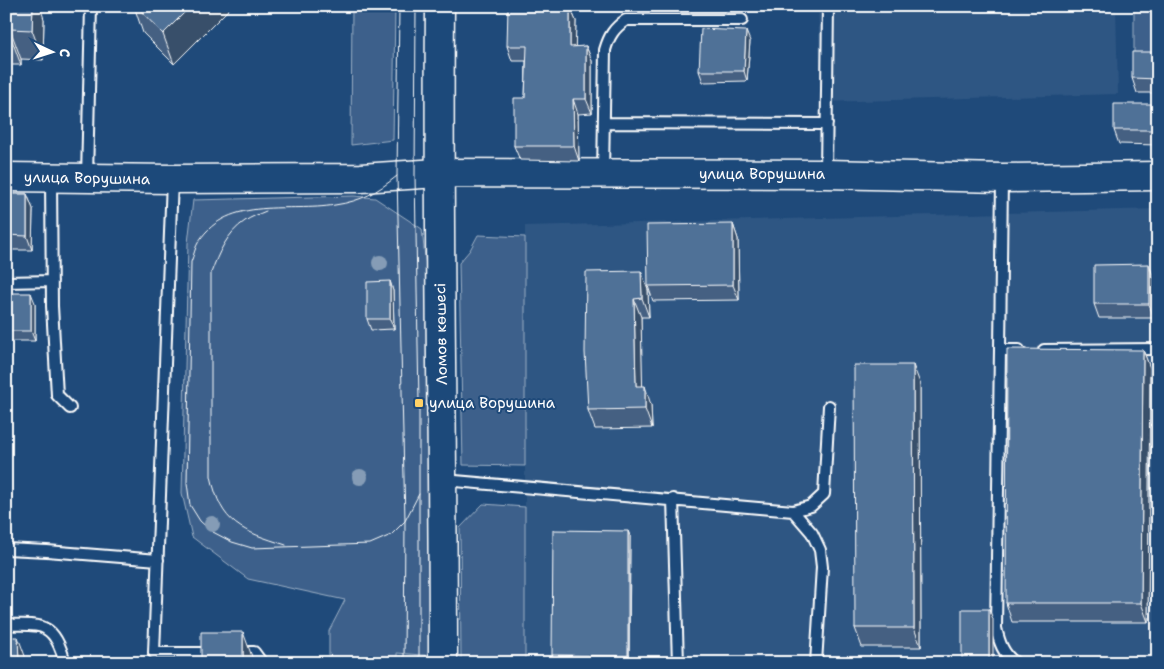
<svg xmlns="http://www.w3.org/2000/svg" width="1164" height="669" font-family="'Shantell Sans',sans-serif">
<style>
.built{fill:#2e5683}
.green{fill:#3c618b;stroke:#9eb0c5}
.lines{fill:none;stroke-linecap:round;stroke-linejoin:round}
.lane-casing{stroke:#fff;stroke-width:14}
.secondary-casing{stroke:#fff;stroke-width:31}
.primary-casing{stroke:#fff;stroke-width:31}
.lane{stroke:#1f4a7a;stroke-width:10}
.secondary{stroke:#1f4a7a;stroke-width:28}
.primary{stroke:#1f4a7a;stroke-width:28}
.tram{stroke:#fff;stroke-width:1}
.tree{fill:#859cb6}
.wall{fill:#456182;stroke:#fff}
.shaded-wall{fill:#384f6a;stroke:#fff}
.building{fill:#507197;stroke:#fff}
.poi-dot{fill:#ffd166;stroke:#1f4a7a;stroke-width:2}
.labels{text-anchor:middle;stroke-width:4;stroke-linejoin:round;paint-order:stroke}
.street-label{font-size:15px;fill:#fff;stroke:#1f4a7a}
.poi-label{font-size:15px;fill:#fff;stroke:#1f4a7a;text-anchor:start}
</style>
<rect width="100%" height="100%" fill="#1f4a7a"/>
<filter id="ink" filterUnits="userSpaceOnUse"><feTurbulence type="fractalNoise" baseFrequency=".02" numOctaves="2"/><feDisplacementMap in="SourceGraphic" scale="10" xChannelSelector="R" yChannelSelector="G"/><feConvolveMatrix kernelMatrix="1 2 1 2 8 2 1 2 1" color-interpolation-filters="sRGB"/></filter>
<g filter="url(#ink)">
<path class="built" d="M818 6H1116L1118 94 821 102Z
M1158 209V663H525V226Z"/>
<path class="green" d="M352 6H395L393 140 351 145Z
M1134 6H1158V70H1134Z
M354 196 375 198 422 229 431 315 433 656 397 653V663H329V631L345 600 248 579 192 537 182 493 188 243 193 200Z
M478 235 525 237V466L463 465 459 263 470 250Z
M483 504 525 507V663H461L460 528Z"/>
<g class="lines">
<g class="lane-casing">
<path id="lane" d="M604 123 827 124
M826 173 828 6
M603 174 605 50C609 36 614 28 626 20H742
M87 177 91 6
M51 179 52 306 57 395 70 408
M172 180 154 653H214
M6 282 52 281
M1000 350 1002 179
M1044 350 1158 349
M444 480 793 511 811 506 824 494 829 406
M673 499 678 663
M793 511 812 533 820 550 822 567 816 663
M6 549 47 551 158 560
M6 625C16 625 38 623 46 629 57 635 62 651 65 663
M238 652H254L262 663
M1016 663C1003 655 999 641 996 628L1000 350H1019"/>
</g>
<g class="secondary-casing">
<path id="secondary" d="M6 177 172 179 361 178 438 173 826 174 1002 178 1158 176"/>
</g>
<g class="primary-casing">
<path id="primary" d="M440 6C438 225 443 444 443 663"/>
</g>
<use href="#lane" class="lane"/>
<use href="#secondary" class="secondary"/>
<use href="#primary" class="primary"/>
<path class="tram" d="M399 6 397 176 405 521 404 663
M416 6 415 175 419 403V663
M397 176C377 192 362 201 335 205 290 213 229 195 199 241 195 247 194 255 191 262L187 483 190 505 200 521 211 531 232 542 252 548 370 544 391 535 405 521 419 494
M266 211C259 214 251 217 245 221 227 233 218 254 211 273V476C221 525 242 531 286 545"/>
</g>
<g class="tree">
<circle cx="380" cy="263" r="8"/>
<circle cx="360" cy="477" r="8"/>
<circle cx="212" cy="524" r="8"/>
</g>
<path class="wall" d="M6 6 44 19 43 60 21 59V65H6Z
M134 6H232L174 64 143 33Z
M570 7 576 21 575 47 586 46 592 61V113L578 114 579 161 520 160 514 146 525 98 526 61H512L507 46Z
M750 41 747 81 703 82 699 71Z
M1158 52V93H1137L1132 78Z
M1158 104V145L1119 144 1114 130Z
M6 194H27L33 209 32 250H6Z
M733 224 738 239 739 300 653 301 648 286Z
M641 271 648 290 649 317H641L642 386 651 405 652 428 595 429 588 410Z
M1154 279V318H1099L1094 304Z
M390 281 393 291 394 329 371 330 367 319Z
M6 293 35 303V341H6Z
M1143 350 1150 368 1148 622H1012L1006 603Z
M920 383 921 647H862L855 628Z
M628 531 630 536 629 661 554 660 552 655Z"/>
<path class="shaded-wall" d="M33 6H40L44 19 43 60 32 30Z
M191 6H232L174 64 163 34Z
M570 7 576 21 575 61 570 47Z
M10 29 21 59V65L10 35Z
M746 31 750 41 747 81 744 71Z
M586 46 592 61V113L586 99Z
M573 99 578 114 579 161 574 146Z
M27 194 33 209 32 250 27 236Z
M733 224 738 239 739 300 733 285Z
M1149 264 1154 279V318L1149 304Z
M641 271 648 290 649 317 642 298Z
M390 281 393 291 394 329 390 319Z
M31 293 35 303V341L31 331Z
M634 299 641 317 643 405 636 386Z
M1143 350 1150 368 1148 622 1141 603Z
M913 365 920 383 921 647 914 628Z
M645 386 651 405 652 428 645 409Z
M628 531 630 536 629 661 628 656Z
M989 609 993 619V663H989Z
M243 632 254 662V663H243Z
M18 637 25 656V663H19Z"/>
<path class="building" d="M6 6H33L32 30 10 29V35H6Z
M136 6H191L163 34Z
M508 6 570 7V47L586 46V99H573L574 146H514V98H525L527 46H507Z
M701 29 746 31 744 71H699Z
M1132 52H1158V79L1132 78Z
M1114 104H1158V130H1114Z
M6 194H27V236L6 235Z
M733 224V285L648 286 647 225Z
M1149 264V304H1094V265Z
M641 271 642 298 634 299 636 386H645V409L588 410 585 352 586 272Z
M390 281V319H367V282Z
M6 293H31V331H6Z
M1007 349 1143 350 1141 603H1006Z
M854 365H913L914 628H855Z
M553 530 628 531V656L552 655Z
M962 609H989V663H962Z
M201 632H243V663H201Z
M6 637H18L19 663H6Z"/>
</g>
<rect class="poi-dot" x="414" y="398" width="10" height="10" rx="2.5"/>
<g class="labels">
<g class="street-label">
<text x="762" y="179">улица Ворушина</text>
<text transform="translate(87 178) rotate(1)" y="5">улица Ворушина</text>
<text transform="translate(441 334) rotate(-91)" y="5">Ломов көшесі</text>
</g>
<g class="poi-label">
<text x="429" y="408">улица Ворушина</text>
</g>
</g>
<rect width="1164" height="669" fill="none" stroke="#1f4a7a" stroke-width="25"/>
<rect x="12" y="12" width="1139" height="644" fill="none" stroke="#fff" stroke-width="2" filter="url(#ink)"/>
<g transform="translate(52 52) rotate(94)" stroke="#1f4a7a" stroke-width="4" paint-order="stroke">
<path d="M0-4L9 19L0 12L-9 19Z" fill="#ffffff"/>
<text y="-8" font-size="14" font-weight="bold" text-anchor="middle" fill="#ffffff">С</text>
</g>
</svg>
